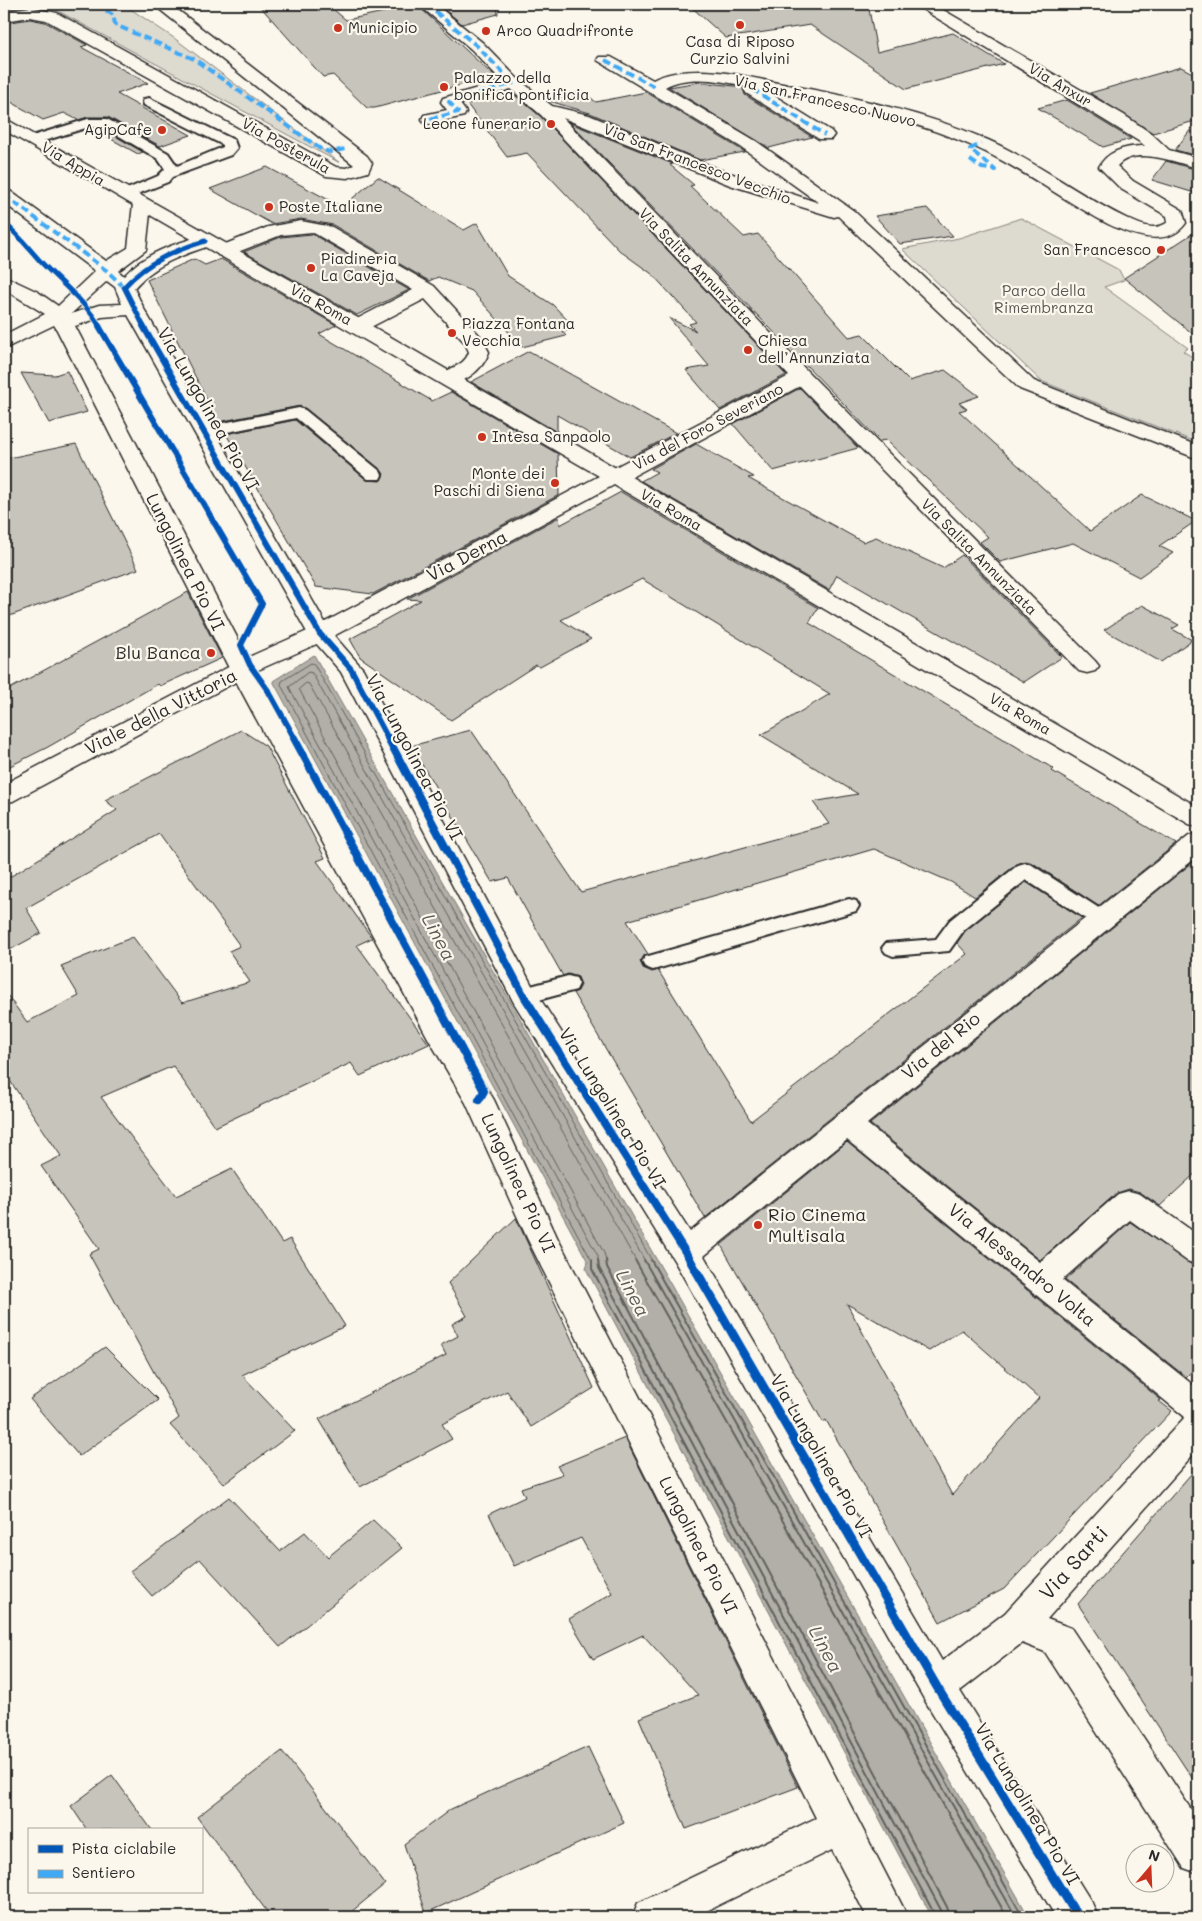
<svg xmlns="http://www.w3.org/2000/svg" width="1202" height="1921" font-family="Mali,sans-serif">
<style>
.green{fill:#dddad0;stroke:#84827e}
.water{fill:#b1afa7;stroke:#7b7a75}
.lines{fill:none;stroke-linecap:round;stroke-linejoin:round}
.shore-far1{stroke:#61605d;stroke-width:1}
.shore{stroke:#61605d;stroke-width:2}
.building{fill:#c7c4bc;stroke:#2b2b2b;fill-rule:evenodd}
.lane-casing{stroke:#2b2b2b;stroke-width:4}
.street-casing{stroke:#2b2b2b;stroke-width:3}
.secondary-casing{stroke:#2b2b2b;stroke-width:3}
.lane{fill:#fbf7ec;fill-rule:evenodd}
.street{fill:#fbf7ec;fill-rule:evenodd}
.secondary{fill:#fbf7ec;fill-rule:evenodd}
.quiet{stroke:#3fa9f5;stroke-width:4;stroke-dasharray:8 4;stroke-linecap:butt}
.cycleway-far3-casing{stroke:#fbf7ec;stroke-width:7}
.cycleway-far2-casing{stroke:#fbf7ec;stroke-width:9}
.cycleway-far1-casing{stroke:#fbf7ec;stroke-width:11}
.cycleway-casing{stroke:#fbf7ec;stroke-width:12}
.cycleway-far3{stroke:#0057b8;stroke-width:5}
.cycleway-far2{stroke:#0057b8;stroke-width:6}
.cycleway-far1{stroke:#0057b8;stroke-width:8}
.cycleway{stroke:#0057b8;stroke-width:9}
.poi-dot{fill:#c8321e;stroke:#fbf7ec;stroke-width:2}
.labels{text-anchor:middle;stroke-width:4.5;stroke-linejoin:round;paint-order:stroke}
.far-poi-label{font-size:15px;fill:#2b2b2b;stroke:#fbf7ec;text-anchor:start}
.far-street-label{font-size:15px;fill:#2b2b2b;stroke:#fbf7ec}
.far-park-label{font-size:15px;fill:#585754;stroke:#fbf7ec}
.street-label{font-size:18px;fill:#2b2b2b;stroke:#fbf7ec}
.poi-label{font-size:18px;fill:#2b2b2b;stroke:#fbf7ec;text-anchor:end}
.water-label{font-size:19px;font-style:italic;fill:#5a5956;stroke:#fbf7ec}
.near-street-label{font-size:21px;fill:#2b2b2b;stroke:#fbf7ec}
</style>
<rect width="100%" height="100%" fill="#fbf7ec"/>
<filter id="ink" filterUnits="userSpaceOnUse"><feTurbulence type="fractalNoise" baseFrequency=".02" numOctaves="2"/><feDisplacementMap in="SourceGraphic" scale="10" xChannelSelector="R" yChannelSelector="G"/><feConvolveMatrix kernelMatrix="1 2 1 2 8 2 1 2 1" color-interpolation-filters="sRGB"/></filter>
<g filter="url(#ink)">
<path class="green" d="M45 4H123L174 38 340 163Z
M1021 218 1119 270 1124 280 1104 287 1188 348 1183 351 1198 361V443L1041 381 902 249 959 238Z"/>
<path class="water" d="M314 655 1029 1917H932L586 1269 588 1262 273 681Z"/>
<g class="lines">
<path class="shore-far1" d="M592 1261 281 685 282 681 311 663 314 664 652 1261
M598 1261V1256L289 687 308 672 312 673 645 1261
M606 1261 604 1253 299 689 306 683 309 684 636 1261"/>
<path class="shore" d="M592 1260V1269L936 1917
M598 1260 599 1268 941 1910 942 1917
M606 1260 607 1267 947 1907 950 1917
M635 1260 1007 1917
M644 1260 1016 1917
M651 1260 1023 1917"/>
</g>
<path class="building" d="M258 4H327L346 20 417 5 494 76 375 108H367L333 75 323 77Z
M438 4H497L498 14 462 24Z
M688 4H868L877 52 953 33 1004 64 906 89 810 25 726 38Z
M30 19 45 22 87 45 81 47 148 83 117 94 191 135 160 146 108 117H88L78 120 64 113 43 120 4 98V23Z
M1181 67 1198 76V156L1175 150 1198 120 1153 133 1090 93Z
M699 82 743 87 745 95 812 137 769 148 669 87Z
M510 91 540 116 786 375 720 410 686 370 709 366 669 318 696 331 689 324 696 322 652 274 620 251 527 153 507 157 467 104Z
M582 91 596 102 646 92 745 152 700 160 590 113 549 101Z
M1067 100 1131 139 1103 147 1038 108Z
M570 123 673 164 670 165 694 185 690 186 744 237 758 234 849 337 862 334 909 381 945 370 979 396 959 403 967 409 959 411 1090 531 1142 495 1196 521 1159 546 1173 553 1139 577 1073 543 1000 562 980 542 988 537 886 440 880 441Z
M93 129H103L143 152 138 154Z
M1166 161 1198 170V194L1152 180Z
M267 167 342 207 378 177 464 230 477 223 508 276 553 305 575 328 562 331 566 336 522 347 472 291 438 277 429 281 333 225 301 219 272 224 210 189Z
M927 208 953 236 900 244 875 216Z
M1198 230V338L1124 278Z
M312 234 409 290 357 315 244 252 281 237Z
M194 259 205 265 221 259 336 325 319 334 432 401 451 392 558 454 559 495 373 594 316 587 226 434 295 420 367 480 380 481 384 474 381 470 306 409 300 406 218 422 147 280Z
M529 351 676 433 630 457 557 415V432L471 382Z
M67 371 87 412 49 423 21 373 55 375Z
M800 388 858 448 773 471 733 424Z
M76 444 138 569 4 618V459Z
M696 444 754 477 748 478 863 542 876 537 943 568 962 555 1062 657 1024 682 837 575 829 590 641 481 657 472 651 469Z
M621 492 818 608 809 623 1054 769 1052 771 1176 844 1098 906 1033 863 1026 861 1017 864 975 897 951 882 874 849 627 921 648 954 640 961 643 968 652 972 658 970 751 1121 967 954 957 943 965 931 1026 882 1082 918 705 1218 573 993 578 991 581 985 578 977 568 974 563 976 508 878 492 882 411 746 471 730 581 892 829 824 813 802 858 794 761 735 830 694 642 579 561 620 591 639 540 667 536 665 451 720 360 657 350 639 421 600 407 599 559 517 560 525Z
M188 592 222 658 160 686 158 684 48 747 4 769V692Z
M1142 605 1179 625 1172 629 1192 640 1161 662 1104 630Z
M241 730 266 746 325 858 317 861 372 938 357 945 429 1044 360 1076 351 1063 215 1127 173 1066 101 1097 176 1196 232 1169 282 1243 290 1239 345 1326 242 1375 295 1431 224 1484 170 1425 179 1418 89 1254 99 1249 41 1166 61 1156 4 1072V991L27 1022 79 996 61 966 133 937 182 1003 250 982 229 951 240 946 159 834 26 908 41 933 4 953V872L8 878 117 810 105 800Z
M1198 858V1171L1160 1206 1140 1192 1129 1189 1117 1193 1040 1260 870 1124Z
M847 1142 1161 1400 1159 1401 1172 1411 1004 1589 940 1622 826 1420 823 1422 721 1245ZM847 1304 929 1351 962 1330 1039 1398 952 1495Z
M516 1218 594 1388 531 1427 507 1391 442 1424 452 1439 360 1487 319 1419 446 1355 441 1345 458 1336 452 1324 467 1316 448 1283Z
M1130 1222 1198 1269V1365L1186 1377 1065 1280Z
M105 1347 158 1400 79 1456 30 1399Z
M625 1438 798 1787 686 1829 639 1718 698 1695 643 1635 593 1659 569 1619 612 1593 581 1538 514 1566 489 1514 525 1497 521 1488 563 1474 557 1466Z
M1198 1466V1787L1078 1604Z
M229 1497 280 1551 305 1532 328 1557 373 1520 402 1548 280 1647 200 1559 152 1596 130 1571Z
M588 1747 624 1823 426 1913 404 1844 451 1809Z
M282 1751 385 1884 345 1917H271L197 1817Z
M112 1775 152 1830H87L71 1806Z"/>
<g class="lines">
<g class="lane-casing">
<path id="lane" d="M149 98 234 140 237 148 231 155 172 177 168 182 125 199 118 195 120 192 158 176 165 169 158 159 104 127H89L34 144 27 140 29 137 88 119H107L168 153 177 166 223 147V145L144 105 143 102 144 99Z
M299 408 305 410 380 471 382 475 380 479H368L296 418 203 437 195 432 203 427Z
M1025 863 1032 865 1108 914 1111 919 1108 924 1101 926 1094 924 1026 880 964 930 949 951 893 956 886 953 882 948 886 943 936 939 950 920 1018 865Z
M849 899 856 901 859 906 856 911 653 970 645 967 642 962 645 957Z
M568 976 576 978 579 984 576 990 524 1004 516 1002 513 996 516 990Z"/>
</g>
<g class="street-casing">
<path id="street" d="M153 4H170L367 156 372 163 368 172 347 178 326 176 46 20 30 17 4 21V11L30 7 57 13 336 167 346 168 354 165Z
M418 4H435L483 43 517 78 552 106 589 115 718 169 819 203 744 149 597 60 599 57H611L653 80C668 72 685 71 701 71 729 71 756 79 783 84 853 97 923 112 988 140 1038 162 1081 197 1130 220 1143 226 1156 231 1168 222L1167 216 1121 189 1099 167C1108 150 1127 146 1145 146L1140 142 914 4H933L1124 115 1152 134 1169 150 1198 158V168C1176 163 1136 145 1117 166L1133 181 1182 210 1186 223C1168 249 1131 235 1108 224 1064 201 1023 169 977 148 910 117 837 105 765 90L831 131 834 135 831 139H819L746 93 744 89 746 86C721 81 688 74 665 87L756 141 854 211 1034 381 1198 446V459L1020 389 838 216 834 217 730 185 563 118 809 373 1095 661 1099 666 1095 671 1087 673 1079 671 800 386 622 482 614 483 606 482 603 477 606 472 789 376 541 115 511 89 460 104 466 112 464 116 430 124 424 123 422 119 424 115 447 110 441 102 443 98 502 81 471 49Z
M4 190 10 191 106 261 128 248 133 204 136 200H148L151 204 146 250 118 271 124 276C144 253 176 243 205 235L212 237 214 241 212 245C182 255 155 264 134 288L144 309 330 631 363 669 535 991 690 1232 1189 836 1198 833V856L867 1124 1040 1262 1118 1194 1129 1191 1140 1194 1198 1235V1265L1187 1261 1130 1220 1062 1280 1198 1389V1449L1047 1619 1071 1628 1198 1820V1873L1184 1868 1045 1652 1022 1643 960 1691 1092 1903 1098 1917H1056L924 1699 675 1262 514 1003 341 672 308 634 128 315 102 317 75 326 254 670 453 1031 494 1100 557 1237 908 1917H867L832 1850 694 1917H632L638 1903 816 1818 527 1238 466 1103 428 1038 230 670 56 328 54 325 4 349V335L45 314 4 289V276L38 292 58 306 95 271 4 203ZM107 281 115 287 122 304 99 305 71 314ZM847 1140 1185 1417 1005 1613 942 1661 704 1256Z
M301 221 332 227 434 286 481 337 489 352C483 370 461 388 441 383L438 379C447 366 464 368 469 352L465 343 425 299 365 330H351L348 326 351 322 413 290 312 232 281 235 225 257 218 255 216 251 218 247 268 227Z"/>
</g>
<g class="secondary-casing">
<path id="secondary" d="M4 118 365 322 1198 807V827L1189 824 614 485 328 639 258 670 13 801 4 803V784L242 660 312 629 599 476 4 130Z"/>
</g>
<use href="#lane" class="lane"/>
<use href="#street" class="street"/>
<use href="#secondary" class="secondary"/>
<path class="quiet" d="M96 4 113 15 115 24 120 27 194 59 322 150 331 152 345 149
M426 4 477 46 505 75
M605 60 655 87
M752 89 825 135
M430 119 458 112 449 102 514 83
M970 160 982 168 995 170 970 149 981 144
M4 195 106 270 124 287"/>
<g class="cycleway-far3-casing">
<path id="cycleway-far3" d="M4 223C19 235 29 249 42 263 62 284 86 302 100 327
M144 327 124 287C147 262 173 251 205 241"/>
</g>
<g class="cycleway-far2-casing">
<path id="cycleway-far2" d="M99 326 262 604 241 645 250 665 269 692 295 739
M143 326 320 634 351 669 388 739"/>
</g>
<g class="cycleway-far1-casing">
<path id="cycleway-far1" d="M294 738 484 1091 479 1100
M388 738 524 996 691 1261"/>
</g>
<g class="cycleway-casing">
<path id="cycleway" d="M690 1260 937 1687 1078 1917"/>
</g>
<use href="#cycleway-far3" class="cycleway-far3"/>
<use href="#cycleway-far2" class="cycleway-far2"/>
<use href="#cycleway-far1" class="cycleway-far1"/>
<use href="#cycleway" class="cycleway"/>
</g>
</g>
<g class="poi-dot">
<circle cx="740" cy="25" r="5"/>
<circle cx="338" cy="28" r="5"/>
<circle cx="486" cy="31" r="5"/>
<circle cx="444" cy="87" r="5"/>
<circle cx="551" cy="124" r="5"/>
<circle cx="162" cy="130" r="5"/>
<circle cx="269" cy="207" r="5"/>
<circle cx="1161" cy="250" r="5"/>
<circle cx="311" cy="268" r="5"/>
<circle cx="452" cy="333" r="5"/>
<circle cx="748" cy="350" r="5"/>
<circle cx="482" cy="437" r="5"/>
<circle cx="555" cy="483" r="5"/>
<circle cx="211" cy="653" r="5"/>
<circle cx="758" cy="1225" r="5"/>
</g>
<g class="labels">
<g class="far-poi-label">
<text x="348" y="33">Municipio</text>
<text x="496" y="36">Arco Quadrifronte</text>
<text x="740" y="47" text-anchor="middle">Casa di Riposo<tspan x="740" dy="17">Curzio Salvini</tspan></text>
<text x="454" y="83">Palazzo della<tspan x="454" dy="17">bonifica pontificia</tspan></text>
<text x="541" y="129" text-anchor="end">Leone funerario</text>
<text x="152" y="135" text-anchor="end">AgipCafe</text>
<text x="279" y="212">Poste Italiane</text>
<text x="1151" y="255" text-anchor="end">San Francesco</text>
<text x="321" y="264">Piadineria<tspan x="321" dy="17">La Caveja</tspan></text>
<text x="462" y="329">Piazza Fontana<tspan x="462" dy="17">Vecchia</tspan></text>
<text x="758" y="346">Chiesa<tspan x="758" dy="17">dell’Annunziata</tspan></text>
<text x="492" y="442">Intesa Sanpaolo</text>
<text x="545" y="479" text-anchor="end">Monte dei<tspan x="545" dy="17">Paschi di Siena</tspan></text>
</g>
<g class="far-street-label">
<text transform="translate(1060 85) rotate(31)" y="5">Via Anxur</text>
<text transform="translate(825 101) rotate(13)" y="5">Via San Francesco Nuovo</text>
<text transform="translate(286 146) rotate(29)" y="5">Via Posterula</text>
<text transform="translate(73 164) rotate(31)" y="5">Via Appia</text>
<text transform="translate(697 164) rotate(21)" y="5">Via San Francesco Vecchio</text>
<text transform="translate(696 267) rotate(46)" y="5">Via Salita Annunziata</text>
<text transform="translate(321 305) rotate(29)" y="5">Via Roma</text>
<text transform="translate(708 427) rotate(-28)" y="5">Via del Foro Severiano</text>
<text transform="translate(671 510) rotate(30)" y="5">Via Roma</text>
<text transform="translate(979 557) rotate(45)" y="5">Via Salita Annunziata</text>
<text transform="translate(1020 714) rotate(30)" y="5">Via Roma</text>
</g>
<g class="far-park-label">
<text x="1044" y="296">Parco della<tspan x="1044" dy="17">Rimembranza</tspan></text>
</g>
<g class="street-label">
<text transform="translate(208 409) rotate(60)" y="6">Via Lungolinea Pio VI</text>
<text transform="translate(467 556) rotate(-28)" y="6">Via Derna</text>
<text transform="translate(185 562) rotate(63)" y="6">Lungolinea Pio VI</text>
<text transform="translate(161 712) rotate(-27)" y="6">Viale della Vittoria</text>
<text transform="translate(414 757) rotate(62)" y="6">Via Lungolinea Pio VI</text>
<text transform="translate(941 1046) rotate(-39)" y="6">Via del Rio</text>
<text transform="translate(612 1108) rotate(58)" y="6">Via Lungolinea Pio VI</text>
<text transform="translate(518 1183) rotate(65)" y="6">Lungolinea Pio VI</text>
<text transform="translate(1022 1265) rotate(39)" y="6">Via Alessandro Volta</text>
<text transform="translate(821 1456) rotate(60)" y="6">Via Lungolinea Pio VI</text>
<text transform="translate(698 1545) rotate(63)" y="6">Lungolinea Pio VI</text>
<text transform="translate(1027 1804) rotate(59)" y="6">Via Lungolinea Pio VI</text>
</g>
<g class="poi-label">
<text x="201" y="659">Blu Banca</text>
<text x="768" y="1221" text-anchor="start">Rio Cinema<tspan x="768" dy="21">Multisala</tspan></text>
</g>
<g class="water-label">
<text transform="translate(439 937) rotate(62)" y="7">Linea</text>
<text transform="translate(633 1293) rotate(62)" y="7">Linea</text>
<text transform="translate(826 1649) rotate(62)" y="7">Linea</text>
</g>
<g class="near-street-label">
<text transform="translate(1074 1563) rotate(-48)" y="7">Via Sarti</text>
</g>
</g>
<rect width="1202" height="1921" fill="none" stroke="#fbf7ec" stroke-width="20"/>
<rect x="10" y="10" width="1182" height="1901" fill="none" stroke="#2b2b2b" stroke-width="2" filter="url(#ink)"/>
<rect x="28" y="1828" width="175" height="65" fill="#fbf7ec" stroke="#a8a59f"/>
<rect x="38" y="1845" width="25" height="8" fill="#0057b8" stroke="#a8a59f"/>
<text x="72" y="1854" font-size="15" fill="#2b2b2b">Pista ciclabile</text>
<rect x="38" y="1870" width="25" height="8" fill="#3fa9f5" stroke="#a8a59f"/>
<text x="72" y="1878" font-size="15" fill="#2b2b2b">Sentiero</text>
<g transform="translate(1150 1868) rotate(19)"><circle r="24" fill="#fbf7ec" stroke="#a8a59f"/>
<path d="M0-4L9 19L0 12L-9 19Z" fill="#c8321e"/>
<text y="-8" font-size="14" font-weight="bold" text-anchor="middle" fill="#2b2b2b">N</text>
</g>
</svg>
